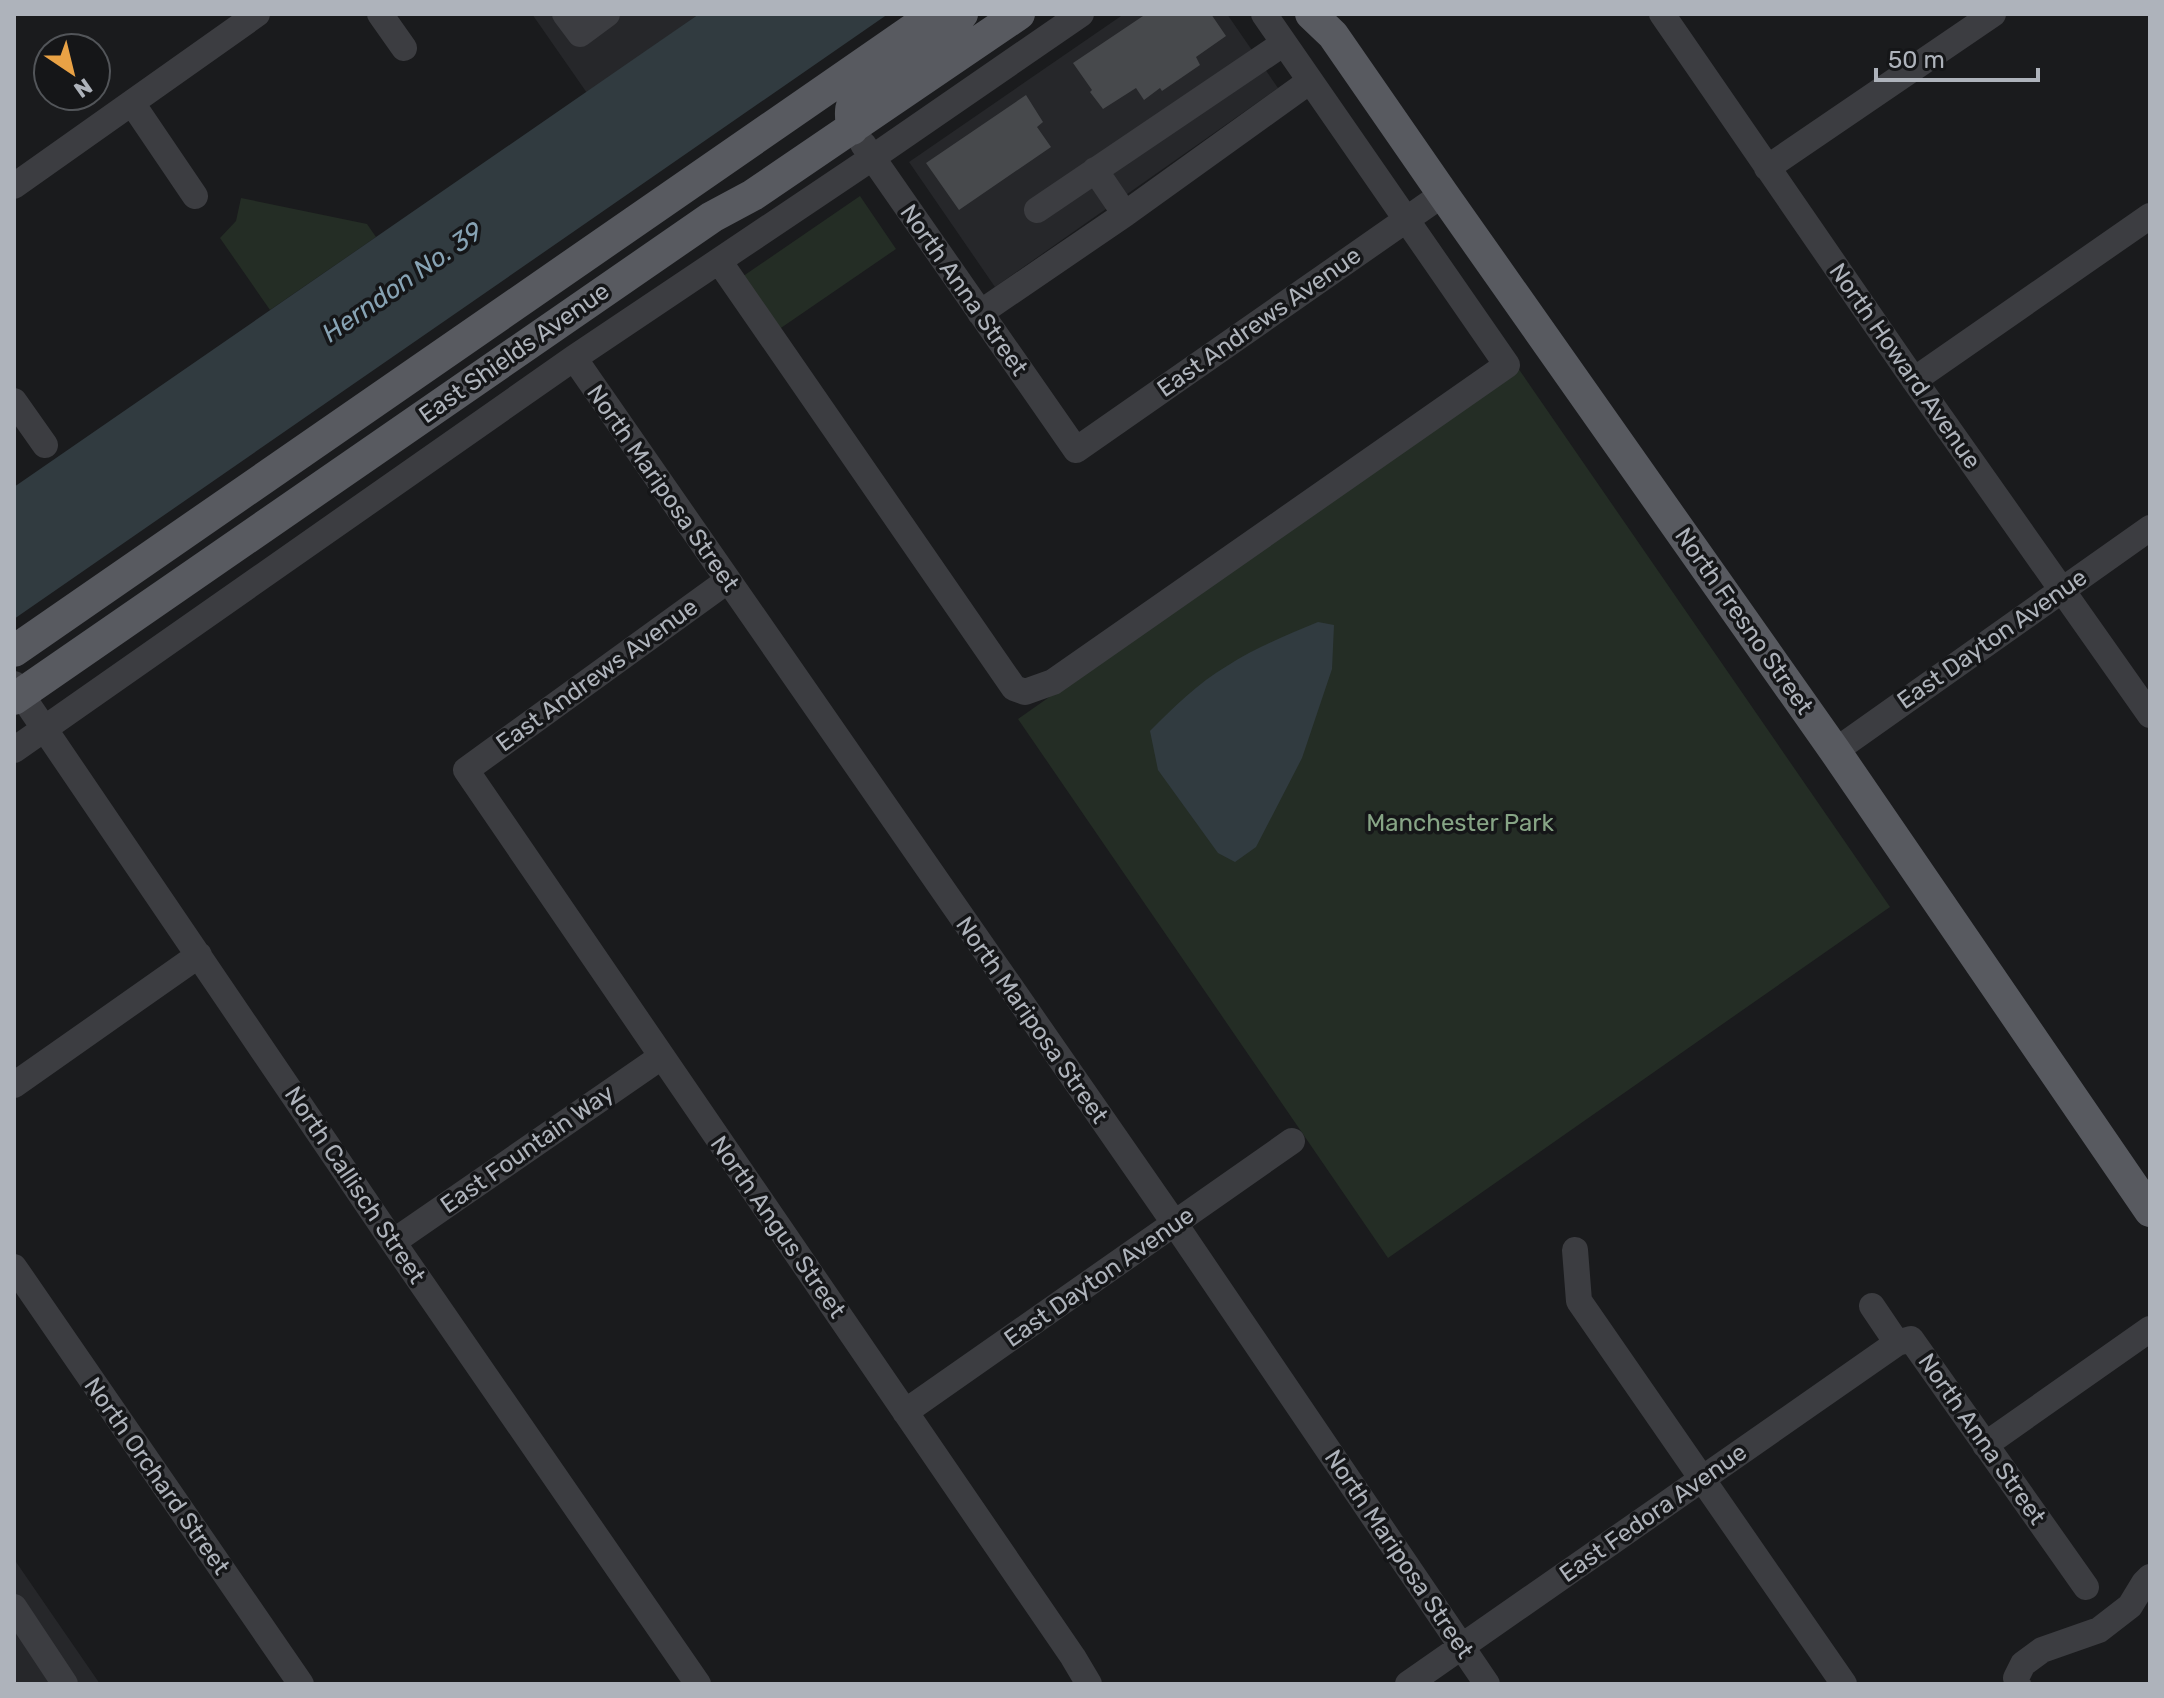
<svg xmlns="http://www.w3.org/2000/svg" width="2164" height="1698" font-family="Rubik,sans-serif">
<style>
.built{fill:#26272a}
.green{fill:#242d25}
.water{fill:#313b40}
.building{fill:#47494c}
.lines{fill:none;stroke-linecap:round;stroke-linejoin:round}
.minor{stroke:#3c3d41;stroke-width:26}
.major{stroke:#585a60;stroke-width:32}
.labels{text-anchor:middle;stroke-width:7;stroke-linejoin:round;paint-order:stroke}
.street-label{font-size:24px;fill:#aeb3bb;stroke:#151618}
.park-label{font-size:24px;fill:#87a586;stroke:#151618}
.water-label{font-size:26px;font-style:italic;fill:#87a3b4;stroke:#151618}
</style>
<rect width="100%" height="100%" fill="#1a1b1d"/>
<path class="built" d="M532 14H699L587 93Z
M1124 14H1227L1278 88 995 287 909 162Z
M14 1559 100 1684H14Z"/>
<path class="green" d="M860 196 896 249 775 332 739 279Z
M241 198 367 224 376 237 270 310 220 238 236 221Z
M1518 368 1890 907 1388 1258 1018 719Z"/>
<path class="water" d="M699 14H888L14 619V487Z
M1318 622 1334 625 1332 669 1302 758 1256 847 1235 862 1218 853 1158 770 1150 731C1173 708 1198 683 1227 666 1255 648 1287 635 1318 622Z"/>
<path class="building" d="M1146 14H1211L1226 36 1196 57 1200 65 1162 91 1160 88 1144 100 1136 88 1103 109 1090 92 1092 90 1073 63Z
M1026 95 1043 122 1037 127 1051 147 959 210 926 163Z"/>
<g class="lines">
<path class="minor" d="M380 14 404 48
M565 14 580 34 607 14
M1662 14 1914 380 2150 715
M132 103 195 196
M863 144 1076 450 1443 194
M1767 168 1993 14
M1095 170 1125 214
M14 186 257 14
M1037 210 1284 43
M719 261 1014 688 1025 692 1053 682 1507 365 1264 14
M980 313 1125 214 1310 81
M574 358 1175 1224 1487 1684
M1914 380 2150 216
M14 401 45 445
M727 581 466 770 1073 1657 1089 1684
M14 684 393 1242 698 1684
M14 750 574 358 872 158 1081 14
M1835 751 2150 528
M14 1085 199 955
M393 1242 661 1057
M1575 1250 1579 1301 1844 1684
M14 1267 301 1684
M1872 1306 1897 1343 1911 1339 2086 1587
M905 1412 1292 1141
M1985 1445 2150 1329
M14 1607 65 1684
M1408 1684 1897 1343
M2018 1684 2016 1678 2023 1664 2042 1650 2099 1630 2130 1606 2144 1583 2150 1577"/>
<path class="major" d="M1311 14 1333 35 1443 194 1835 751 2150 1211
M852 129C850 112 849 104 861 91L952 26 962 14
M14 651 935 14
M14 699 712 217 753 195 1019 14"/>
</g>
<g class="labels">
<g class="street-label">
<text transform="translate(964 290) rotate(55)" y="8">North Anna Street</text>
<text transform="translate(1259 322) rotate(-35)" y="8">East Andrews Avenue</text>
<text transform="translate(514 353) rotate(-35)" y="8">East Shields Avenue</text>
<text transform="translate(1905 366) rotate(55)" y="8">North Howard Avenue</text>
<text transform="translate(663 488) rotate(55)" y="8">North Mariposa Street</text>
<text transform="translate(1744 621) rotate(55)" y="8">North Fresno Street</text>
<text transform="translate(1992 639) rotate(-35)" y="8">East Dayton Avenue</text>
<text transform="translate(597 675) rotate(-36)" y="8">East Andrews Avenue</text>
<text transform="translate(1032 1020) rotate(55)" y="8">North Mariposa Street</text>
<text transform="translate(527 1149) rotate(-35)" y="8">East Fountain Way</text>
<text transform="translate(355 1185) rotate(56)" y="8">North Callisch Street</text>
<text transform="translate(778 1227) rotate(55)" y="8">North Angus Street</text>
<text transform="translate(1099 1277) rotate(-35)" y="8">East Dayton Avenue</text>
<text transform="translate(1982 1439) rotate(55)" y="8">North Anna Street</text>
<text transform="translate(157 1476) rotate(55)" y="8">North Orchard Street</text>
<text transform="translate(1653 1513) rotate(-35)" y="8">East Fedora Avenue</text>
<text transform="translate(1399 1554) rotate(56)" y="8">North Mariposa Street</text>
</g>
<g class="park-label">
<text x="1460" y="831">Manchester Park</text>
</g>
<g class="water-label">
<text transform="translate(402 282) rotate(-35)" y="9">Herndon No. 39</text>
</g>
</g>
<rect width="2164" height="1698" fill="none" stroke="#aeb3bb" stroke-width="32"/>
<g transform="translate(72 72) rotate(145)"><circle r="38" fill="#151618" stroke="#525559" stroke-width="2"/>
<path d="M0-6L14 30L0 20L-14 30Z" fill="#e9a245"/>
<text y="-12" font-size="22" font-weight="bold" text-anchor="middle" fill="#aeb3bb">N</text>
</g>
<path d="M1876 68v12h162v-12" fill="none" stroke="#aeb3bb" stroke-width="4"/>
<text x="1888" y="68" font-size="24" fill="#aeb3bb" stroke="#151618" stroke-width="6" paint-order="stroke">50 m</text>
</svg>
